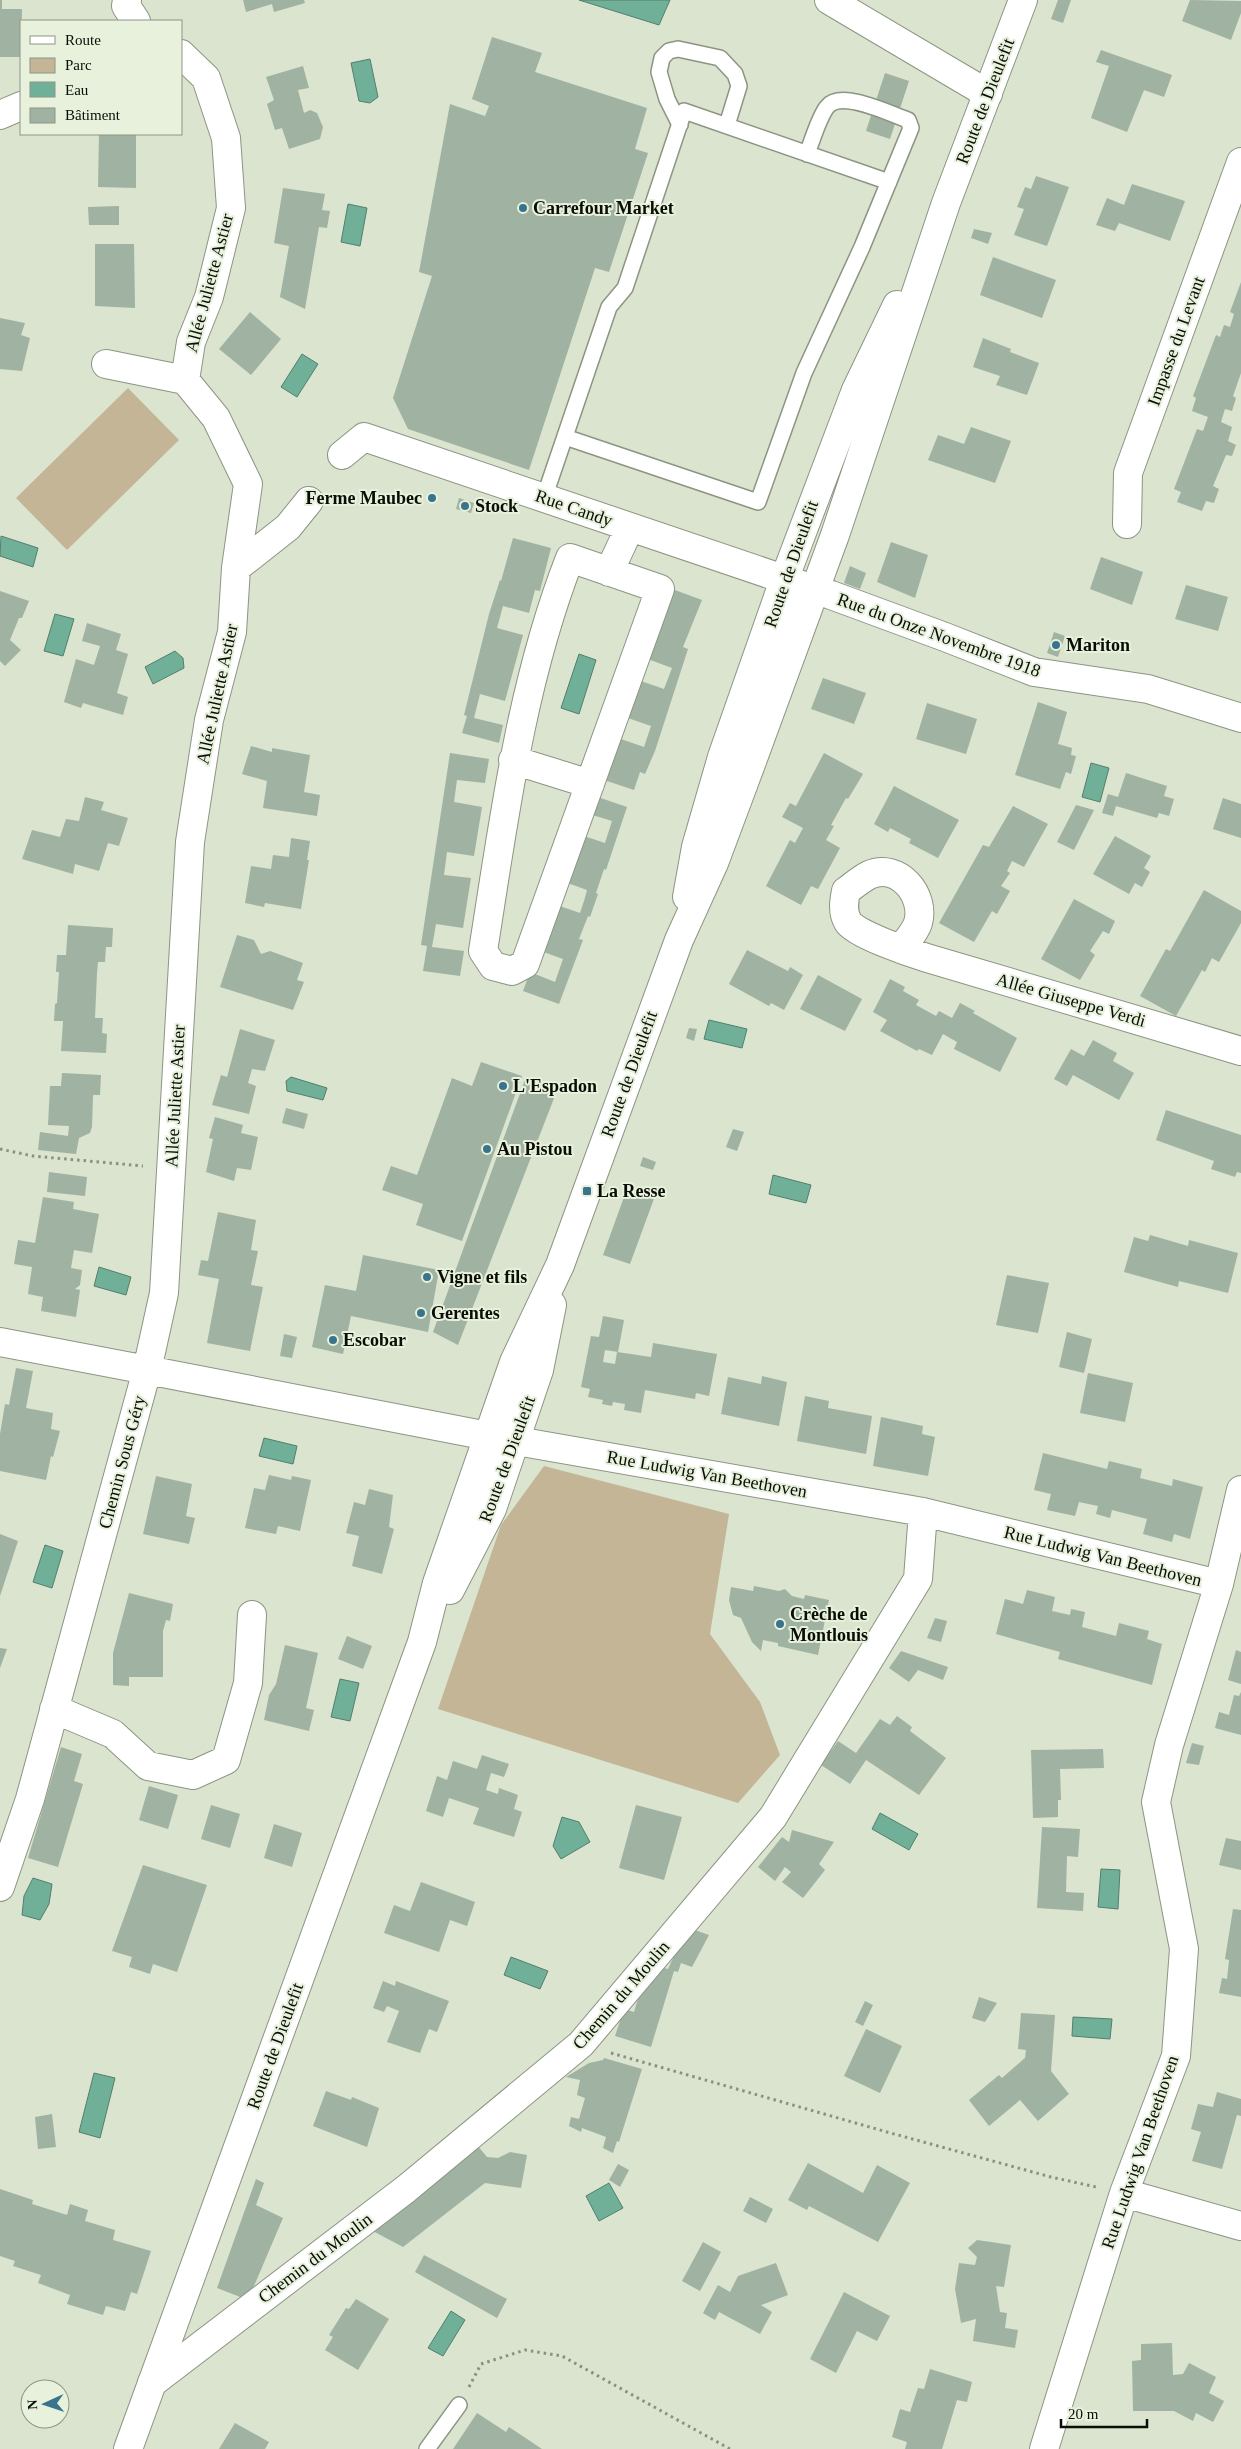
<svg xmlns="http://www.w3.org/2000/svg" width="1241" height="2449" font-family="'Times New Roman',serif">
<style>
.green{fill:#c3b595}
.water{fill:#71b098;stroke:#527f6c}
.building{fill:#a0b2a2}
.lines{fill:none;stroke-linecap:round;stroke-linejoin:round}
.service-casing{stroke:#8c9582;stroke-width:18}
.minor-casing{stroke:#8c9582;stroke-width:30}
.secondary-casing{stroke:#8c9582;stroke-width:30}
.path{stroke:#899181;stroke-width:3;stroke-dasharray:2.5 4;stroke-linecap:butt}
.service{stroke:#fff;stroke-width:15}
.minor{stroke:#fff;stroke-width:28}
.secondary{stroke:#fff;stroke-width:28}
.poi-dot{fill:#39738c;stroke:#e7f1dc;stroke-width:2}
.labels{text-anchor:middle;stroke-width:4;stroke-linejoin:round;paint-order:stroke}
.street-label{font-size:18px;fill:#090d06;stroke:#e7f1dc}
.poi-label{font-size:18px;font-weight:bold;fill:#090d06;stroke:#e7f1dc;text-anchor:start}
</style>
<rect width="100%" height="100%" fill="#dae4cf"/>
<path class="green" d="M128 388 179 440 67 550 16 498Z
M544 1466 729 1514 710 1634 760 1702 780 1755 738 1803 438 1709 501 1525Z"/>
<path class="water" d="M579 0H670L659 25Z
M370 59 378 97 370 103 359 101 351 63Z
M348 204 367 208 360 246 341 242Z
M302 354 318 364 297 397 281 387Z
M1 536 38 548 33 567 0 556Z
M55 614 74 619 63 656 44 651Z
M175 651 183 658 184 668 153 684 145 667Z
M579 654 596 660 579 714 561 708Z
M1091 763 1109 768 1100 802 1082 797Z
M709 1020 747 1029 742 1048 704 1039Z
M291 1077 327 1088 323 1100 287 1091 286 1081Z
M773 1175 811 1185 806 1203 769 1194Z
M99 1267 131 1277 126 1295 94 1286Z
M264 1438 297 1446 293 1464 259 1456Z
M45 1545 63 1551 52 1588 33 1582Z
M340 1679 359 1683 350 1721 331 1717Z
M880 1813 918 1834 909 1850 872 1829Z
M562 1817 579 1822 590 1842 561 1859 553 1846Z
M1101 1869 1120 1870 1118 1909 1098 1907Z
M33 1878 52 1884 49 1904 40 1920 22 1915 24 1896Z
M511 1957 548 1971 540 1989 504 1975Z
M1073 2017 1112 2019 1110 2039 1072 2036Z
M94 2073 115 2078 100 2138 79 2132Z
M609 2183 623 2208 599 2221 586 2196Z
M451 2311 465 2320 443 2356 428 2348Z"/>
<path class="building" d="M0 0H2V9H22L21 57H0Z
M243 0H304L305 3 274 12 272 4 246 12Z
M1058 0H1071L1063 23 1051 19Z
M1190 0 1241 1V13L1231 40 1182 21Z
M492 37 542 53 535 72 647 108 635 149 648 153 609 272 595 268 529 470 408 429 393 398 432 276 419 272 450 104 485 116 489 106 472 99Z
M1101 50 1172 75 1164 97 1144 90 1127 132 1091 118 1109 66 1096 62Z
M303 66 309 88 298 90 304 113 310 110 317 113 323 127 320 139 289 149 282 128 275 130 267 104 274 100 266 77Z
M885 73 909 81 890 139 866 131Z
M99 134H136V188L98 187Z
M1036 176 1069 187 1047 246 1014 235 1024 209 1017 207 1025 187 1031 189Z
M1132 184 1185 201 1170 241 1119 223 1115 231 1096 225 1107 198 1124 205Z
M283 188 325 194 322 210 330 211 327 228 319 227 305 309 280 297 289 246 274 243Z
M119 206V225H89L88 207Z
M974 229 992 233 988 244 971 238Z
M95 244H134L135 308 95 306Z
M993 257 1056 280 1042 318 980 295Z
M1241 282V373L1233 396 1236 398 1232 411 1225 409 1221 422 1232 427 1228 441 1236 445 1232 456 1226 455 1213 486 1219 489 1214 503 1206 501 1202 511 1177 502 1181 492 1174 489 1197 429 1203 431 1208 417 1192 411 1196 398 1193 396 1216 335 1220 337 1224 325 1230 327 1234 314 1230 312Z
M250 312 281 339 251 375 219 349Z
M0 318 25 323 21 335 30 338 22 371 0 369Z
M983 338 1011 349 1010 352 1039 363 1027 395 996 385 1000 376 973 367Z
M971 427 1011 441 995 483 928 460 938 435 964 444Z
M459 498 474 503 471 513 456 509Z
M513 538 551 548 540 591 535 590 529 613 503 606 497 628 523 635 505 701 480 694 474 718 503 725 499 743 462 733 467 716 464 715 489 614 500 580 501 581Z
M891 542 928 555 915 598 877 582Z
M1101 557 1143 572 1132 605 1090 589Z
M850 566 866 573 860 589 844 583Z
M1186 585 1228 597 1218 631 1175 619Z
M664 586 702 600 683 647 688 649 655 751 645 774 640 772 634 790 598 778 618 738 644 747 651 726 625 717 638 680 664 689 672 668 645 658Z
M0 591 29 601 22 618H19L10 640 21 650 5 666 0 661Z
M87 623 121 634 116 650 128 654 117 693 128 697 123 715 83 703 81 708 64 702 76 659 94 665 100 646 82 641Z
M1054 632 1065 636 1058 657 1047 653Z
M823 678 866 693 854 724 811 709Z
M1038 702 1067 712 1058 744 1072 748 1071 755 1076 756 1071 774 1066 772 1060 789 1015 775Z
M927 703 977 719 966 754 916 739Z
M251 746 272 752V748L310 755 304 792 320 795 317 816 263 808 267 781 242 774Z
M450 753 489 759 485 783 457 780 454 802 482 807 474 856 447 852 444 875 471 878 463 928 436 924 432 947 464 951 460 976 423 971 427 946 421 945Z
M824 753 863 774 848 799 846 798 831 825 834 826 826 840 840 848 818 889 811 886 801 905 766 886 790 840 795 843 803 828 782 817 790 803 796 806Z
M1126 773 1167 786 1164 796 1174 799 1169 816 1159 813 1157 818 1116 806 1113 816 1102 813 1108 794 1118 797Z
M894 786 959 820 938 858 909 843 911 839 890 828 888 832 874 824Z
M592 795 627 807 606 870 604 869 596 893 598 894 590 917 588 916 579 939 583 940 559 1004 523 991 530 972 555 982 563 959 538 950 554 904 580 913 584 901 587 890 562 881 581 835 605 843 612 821 586 813Z
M85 797 104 802 101 810 128 818 119 846 108 843 99 871 75 864 73 874 22 859 32 830 60 837 66 819 79 821Z
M1223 798 1241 804V838L1213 829Z
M1076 805 1094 810 1074 850 1057 842Z
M1013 806 1048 824 1024 867 1012 861 1007 871 1010 873 1001 886 1010 891 997 914 992 911 974 942 939 923 983 845 989 847Z
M1115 836 1151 856 1144 868 1150 872 1142 887 1135 883 1129 894 1093 874Z
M291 838 310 841 307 860H309L301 909 265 903 264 907 245 903 251 866 271 869 273 855 289 857Z
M1204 890 1241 911V923L1219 962 1212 958 1205 972 1202 970 1176 1016 1140 996 1166 949 1170 951Z
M1074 899 1115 921 1109 934 1103 931 1090 951 1095 955 1080 980 1041 959Z
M68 925 113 928 112 947H106L105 962H98L97 973 95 1018H103L102 1033 107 1034 106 1053 61 1051 63 1021H54L55 1004 57 1003 59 972H56L57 955H66Z
M237 935 254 940 261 954 270 951 303 963 297 980 304 982 293 1010 220 987Z
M747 950 788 971 790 967 803 975 784 1010 771 1003 769 1006 729 984Z
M818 975 862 999 845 1031 800 1009Z
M890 979 905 987 903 991 919 1000 916 1005 936 1016 939 1011 952 1018 960 1003 975 1011 973 1013 1017 1038 1000 1072 954 1049 957 1042 943 1034 932 1055 919 1049 917 1051 880 1031 887 1020 873 1012Z
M689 1028 697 1029 694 1041 686 1038Z
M240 1029 275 1040 265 1071 252 1069 248 1083 256 1086 249 1114 212 1105 221 1075 227 1077Z
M1093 1040 1117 1053 1113 1061 1134 1073 1119 1100 1073 1075 1067 1086 1054 1079 1071 1049 1084 1056Z
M481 1062 522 1076 462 1241 416 1225 423 1204 382 1190 391 1166 417 1175 452 1078 472 1086Z
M62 1073 101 1075 100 1095H93L92 1127 90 1133 79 1138 76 1154 38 1150 40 1132 68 1136 69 1126 48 1125 50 1086H61Z
M526 1077 558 1088 458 1345 433 1332Z
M286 1108 308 1114 304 1129 282 1123Z
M1166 1110 1241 1135V1173L1237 1172 1235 1177 1211 1169 1214 1161 1156 1140Z
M215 1117 243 1125 241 1133 258 1137 251 1170 237 1168 234 1181 206 1172 213 1139 209 1138Z
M733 1129 744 1132 737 1151 726 1147Z
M643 1157 656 1162 653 1170 640 1166Z
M49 1172 87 1177 85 1196 47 1192Z
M628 1186 655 1196 630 1264 603 1255Z
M43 1197 74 1202 73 1209 99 1214 92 1253 74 1250 71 1268 82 1270 80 1285 75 1289 80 1290 76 1317 41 1311 43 1297 28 1294 32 1267 14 1264 18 1240 35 1243Z
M218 1212 256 1220 251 1250 258 1251 251 1285 263 1287 250 1351 207 1343 219 1279 198 1275 201 1260 208 1261Z
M1150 1235 1188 1246 1189 1240 1238 1253 1228 1293 1179 1281 1178 1287 1124 1272 1134 1237 1148 1241Z
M363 1255 439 1270 428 1332 351 1316 343 1354 312 1347 325 1285 356 1291Z
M1007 1275 1049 1283 1038 1333 996 1325Z
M603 1316 624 1320 618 1352 605 1350 603 1362 615 1364 617 1352 651 1357 653 1343 717 1354 709 1396 696 1393 695 1399 645 1390 641 1413 624 1410 625 1404 613 1402 612 1406 602 1404 603 1400 588 1397 590 1389 581 1387 591 1336 599 1337Z
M1067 1332 1092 1339 1084 1373 1059 1367Z
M284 1334 297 1337 292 1358 280 1356Z
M16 1368 33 1371 26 1408 53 1413 51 1429 60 1431 53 1457 51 1456 46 1480 0 1471V1434L5 1404 9 1405Z
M1088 1373 1133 1383 1125 1422 1080 1413Z
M762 1376 787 1382 779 1426 721 1414 728 1377 761 1384Z
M805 1396 829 1401 828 1408 872 1416 866 1454 797 1441Z
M881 1417 923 1426 922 1434 935 1437 928 1476 873 1466Z
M1043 1453 1107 1469 1109 1461 1142 1469 1140 1478 1172 1486 1173 1479 1203 1487 1190 1539 1174 1534 1172 1542 1143 1534 1147 1519 1112 1510 1110 1518 1096 1514 1098 1506 1079 1502 1075 1516 1047 1510 1051 1494 1034 1490Z
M269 1475 291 1480 292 1476 311 1480 300 1531 278 1526 276 1534 245 1528 254 1488 265 1490Z
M156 1476 192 1484 186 1516 195 1518 189 1544 143 1534Z
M369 1489 393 1495 389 1527 394 1529 382 1574 352 1566 359 1536 346 1533 354 1502 365 1505Z
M0 1534 18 1541 0 1596Z
M754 1586 779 1591 785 1589 792 1596 804 1599 805 1595 829 1600 818 1655 778 1646V1643L763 1640 761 1651 752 1642 741 1618 733 1615 729 1600 731 1587 753 1591Z
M1027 1590 1055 1597 1052 1611 1070 1615 1071 1609 1085 1612 1082 1627 1116 1636 1119 1623 1149 1631 1147 1639 1162 1644 1152 1685 1058 1659 1060 1652 996 1634 1005 1599 1023 1604Z
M129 1593 173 1604 170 1621 166 1620 163 1631V1677H129V1686L113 1685V1653Z
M935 1618 947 1621 941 1642 927 1638Z
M347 1636 372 1646 363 1669 338 1659Z
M285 1645 318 1653 306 1708 314 1710 309 1731 264 1720 269 1695 276 1684Z
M0 1648 7 1649 0 1668Z
M1236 1650 1241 1652V1684L1228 1680Z
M901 1651 948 1667 943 1680 918 1670 909 1682 889 1668Z
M1241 1692V1735L1215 1728 1219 1712 1229 1715 1234 1695 1239 1696Z
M897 1716 912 1727 910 1731 946 1758 919 1795 866 1760 850 1784 821 1765 838 1741 856 1753 880 1719 890 1725Z
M1192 1743 1204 1746 1199 1765 1186 1763Z
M61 1747 82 1754 74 1781 83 1784 58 1867 28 1858Z
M1103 1749 1104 1768 1060 1769 1061 1800H1058V1817L1033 1818 1031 1750Z
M482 1755 509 1764 504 1777 491 1773 486 1790 498 1794 499 1788 518 1795 514 1809 522 1812 514 1837 473 1824 479 1808 449 1798 443 1817 426 1811 437 1776 447 1780 453 1761 477 1769Z
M149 1786 178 1795 168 1829 139 1820Z
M211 1805 240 1814 230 1848 201 1839Z
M636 1805 682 1817 664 1880 619 1868Z
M274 1824 302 1833 292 1867 264 1858Z
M1042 1827 1080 1829 1078 1857 1067 1856 1066 1892 1084 1893 1083 1911 1037 1908Z
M792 1830 834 1842 819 1864 825 1870 803 1898 782 1882 791 1872 785 1867 775 1881 758 1867 782 1837 789 1842Z
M1226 1838 1241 1841V1870L1219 1865Z
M143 1865 207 1885 177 1972 153 1964 150 1974 129 1967 132 1957 112 1951Z
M421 1882 475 1902 467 1926 450 1920 439 1952 384 1933 394 1905 410 1911Z
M1233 1909 1241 1910V1997L1219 1993 1222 1978 1227 1979 1229 1960 1225 1959Z
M692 1929 709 1935 692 1967 681 1963 678 1972 674 1971 651 2047 615 2036 624 2009 634 2012 640 1992 660 1967 668 1969 680 1943Z
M383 1981 395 1986 396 1981 449 2001 437 2032 429 2029 420 2053 387 2042 399 2011 387 2006 384 2012 373 2008Z
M979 1997 997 2003 985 2022 972 2018Z
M865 2001 873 2005 863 2026 855 2022Z
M1021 2013 1055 2015 1051 2071 1069 2094 1038 2121 1020 2100 989 2126 969 2100 999 2075 1002 2078 1025 2058 1026 2050 1018 2049Z
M866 2029 902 2046 880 2093 844 2076Z
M604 2058 642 2069 619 2142 617 2141 613 2153 603 2148 606 2137 582 2128 581 2132 569 2126 571 2117 579 2119 585 2098 577 2095 580 2080 566 2077 589 2063 603 2060Z
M326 2091 351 2100 352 2097 379 2108 367 2147 313 2126Z
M1217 2092 1241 2099V2116L1237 2115 1222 2169 1192 2161 1201 2132 1191 2129 1198 2104 1213 2107Z
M52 2114 56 2147 38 2149 35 2117Z
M477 2145 487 2157 498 2158 510 2152 527 2155 521 2188 485 2183 403 2247 371 2230Z
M808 2163 863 2193 877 2165 910 2183 878 2242 809 2206 807 2210 788 2200Z
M618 2164 629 2170 620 2187 609 2180Z
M256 2179 264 2183 256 2205 283 2218 248 2300 217 2288Z
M0 2189 33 2200 32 2204 67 2215 70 2204 88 2210 85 2221 115 2230 113 2240 151 2251 137 2294 131 2292 125 2311 106 2306 103 2315 67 2304 70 2295 38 2283 41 2275 13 2266 15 2261 0 2256Z
M750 2197 773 2209 766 2223 743 2211Z
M977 2240 1011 2245 1004 2287 996 2286 1000 2312 1007 2313 1005 2328 1018 2330 1015 2348 973 2341 976 2319 961 2323 955 2289 959 2263 975 2265 977 2257 968 2248Z
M703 2242 721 2252 700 2291 682 2281Z
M424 2255 507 2299 497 2318 415 2272Z
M776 2263 788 2295 761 2305 772 2312 760 2334 719 2312 715 2320 703 2313 718 2285 730 2292 738 2276Z
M844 2292 890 2316 877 2341 857 2331 836 2373 810 2359Z
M356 2299 389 2319 358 2370 325 2350 333 2337 329 2335 346 2308 349 2309Z
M1172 2343 1173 2375 1183 2374 1189 2363 1216 2377 1209 2393 1224 2401 1213 2422 1196 2413 1193 2421 1174 2411H1133L1132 2361 1141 2360V2344Z
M930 2369 972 2382 967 2402 957 2400 942 2449H905L907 2442 892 2437 900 2409 910 2412 918 2388 924 2389Z
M477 2413 506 2432 509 2427 542 2449H453Z
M235 2423 269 2442 265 2449H219Z"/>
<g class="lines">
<g class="service-casing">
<path id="service" d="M680 125 667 99 659 72 662 58 669 51 678 49 720 58 735 74 739 86 727 125
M565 437 758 502 804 373 862 247 911 128 908 120C890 114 841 89 827 107 819 117 812 141 807 154
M544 498 609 307 625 288 684 111 889 182
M427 2449 459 2405"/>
</g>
<g class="minor-casing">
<path id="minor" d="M127 0 126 6 136 21
M829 0 988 94
M0 115 21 106
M106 364 185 380
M342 455 364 437 831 595 945 637 1034 672 1148 689 1241 718
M1127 524 1128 473 1241 162
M570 558 660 589 525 964 512 971 493 966 483 951C504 819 521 683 570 558Z
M236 568 288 527 309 501
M609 572 630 527
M513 760 590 784
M743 785 739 755 782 639 788 610 784 580
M901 949C906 942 915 932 918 923 926 895 898 862 869 875 861 879 853 886 846 891 844 901 842 912 848 922 855 934 911 953 927 958L1241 1051
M0 1342 147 1370 164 1293 190 842 209 720 232 632 236 568 248 484 216 418 185 380 191 342 209 297 231 208 226 138 206 78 181 54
M54 1709 113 1734 148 1766 193 1775 226 1760 248 1683 252 1615
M0 1887 30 1799 147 1370 488 1436 923 1512 1219 1584
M1124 2193 1241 2226
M152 2383 406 2189 581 2044 773 1817 918 1579 923 1512
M1044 2449 1124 2193 1176 2056 1184 1949 1156 1802 1169 1745 1219 1584 1241 1490"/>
</g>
<g class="secondary-casing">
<path id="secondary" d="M687 897 696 847 722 757 784 580 856 390 897 305
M450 1590 492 1509 539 1370 552 1305
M128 2449 422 1642 437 1583 514 1362 560 1265 679 940 714 863 751 764 835 535 946 203 1023 0"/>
</g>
<path class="path" d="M0 1149 33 1156 143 1166
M611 2053 887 2132 1051 2177 1096 2187
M469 2387 481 2364 525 2350 562 2356 730 2449"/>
<use href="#service" class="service"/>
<use href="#minor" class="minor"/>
<use href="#secondary" class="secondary"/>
</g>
<g class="poi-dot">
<circle cx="523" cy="208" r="5"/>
<circle cx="432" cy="498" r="5"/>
<circle cx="465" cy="506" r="5"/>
<circle cx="1056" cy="645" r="5"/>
<circle cx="503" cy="1086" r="5"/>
<circle cx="487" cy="1149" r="5"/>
<rect x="582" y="1186" width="10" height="10" rx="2.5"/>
<circle cx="427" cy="1277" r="5"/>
<circle cx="421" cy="1313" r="5"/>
<circle cx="333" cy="1340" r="5"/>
<circle cx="780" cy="1624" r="5"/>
</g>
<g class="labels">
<g class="street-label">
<text transform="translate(985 101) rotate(-69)" y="6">Route de Dieulefit</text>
<text transform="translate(209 283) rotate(-75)" y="6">Allée Juliette Astier</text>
<text transform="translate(1176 341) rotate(-70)" y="6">Impasse du Levant</text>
<text transform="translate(574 508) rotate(19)" y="6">Rue Candy</text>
<text transform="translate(791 564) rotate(-71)" y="6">Route de Dieulefit</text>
<text transform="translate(939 635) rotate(20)" y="6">Rue du Onze Novembre 1918</text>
<text transform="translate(217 694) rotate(-78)" y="6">Allée Juliette Astier</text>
<text transform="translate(1071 1000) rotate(16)" y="6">Allée Giuseppe Verdi</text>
<text transform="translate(629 1074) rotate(-70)" y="6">Route de Dieulefit</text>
<text transform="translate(175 1096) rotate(-87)" y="6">Allée Juliette Astier</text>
<text transform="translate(507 1459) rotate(-70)" y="6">Route de Dieulefit</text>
<text transform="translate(122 1462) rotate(-75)" y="6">Chemin Sous Géry</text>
<text transform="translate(707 1474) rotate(10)" y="6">Rue Ludwig Van Beethoven</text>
<text transform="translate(1103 1556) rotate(14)" y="6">Rue Ludwig Van Beethoven</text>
<text transform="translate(621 1995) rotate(-49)" y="6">Chemin du Moulin</text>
<text transform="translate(275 2046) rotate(-70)" y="6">Route de Dieulefit</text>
<text transform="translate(1140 2152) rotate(-71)" y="6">Rue Ludwig Van Beethoven</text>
<text transform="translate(315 2258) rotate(-37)" y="6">Chemin du Moulin</text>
</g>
<g class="poi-label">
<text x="533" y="214">Carrefour Market</text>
<text x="422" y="504" text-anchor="end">Ferme Maubec</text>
<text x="475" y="512">Stock</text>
<text x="1066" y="651">Mariton</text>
<text x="513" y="1092">L'Espadon</text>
<text x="497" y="1155">Au Pistou</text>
<text x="597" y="1197">La Resse</text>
<text x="437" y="1283">Vigne et fils</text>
<text x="431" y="1319">Gerentes</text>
<text x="343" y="1346">Escobar</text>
<text x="790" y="1620">Crèche de<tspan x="790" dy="21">Montlouis</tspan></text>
</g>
</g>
<rect x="20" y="20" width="162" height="115" fill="#e7f1dc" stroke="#8e9686"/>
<rect x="30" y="36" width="25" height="8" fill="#ffffff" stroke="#8e9686"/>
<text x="65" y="45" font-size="15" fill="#090d06">Route</text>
<rect x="30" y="58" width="25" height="15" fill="#c3b595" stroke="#8e9686"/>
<text x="65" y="70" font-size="15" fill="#090d06">Parc</text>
<rect x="30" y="82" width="25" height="15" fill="#71b098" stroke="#8e9686"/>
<text x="65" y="95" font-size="15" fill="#090d06">Eau</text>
<rect x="30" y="108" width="25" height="15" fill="#a0b2a2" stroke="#8e9686"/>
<text x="65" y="120" font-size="15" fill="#090d06">Bâtiment</text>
<g transform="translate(45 2404) rotate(267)"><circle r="24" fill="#e7f1dc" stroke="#8e9686"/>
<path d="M0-4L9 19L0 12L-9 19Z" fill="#39738c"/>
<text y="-8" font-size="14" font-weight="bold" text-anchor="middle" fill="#090d06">N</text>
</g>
<path d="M1061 2419v8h86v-8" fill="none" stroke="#090d06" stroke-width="2.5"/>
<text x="1068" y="2419" font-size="15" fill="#090d06" stroke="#e7f1dc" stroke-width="4" paint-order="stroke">20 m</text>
</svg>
